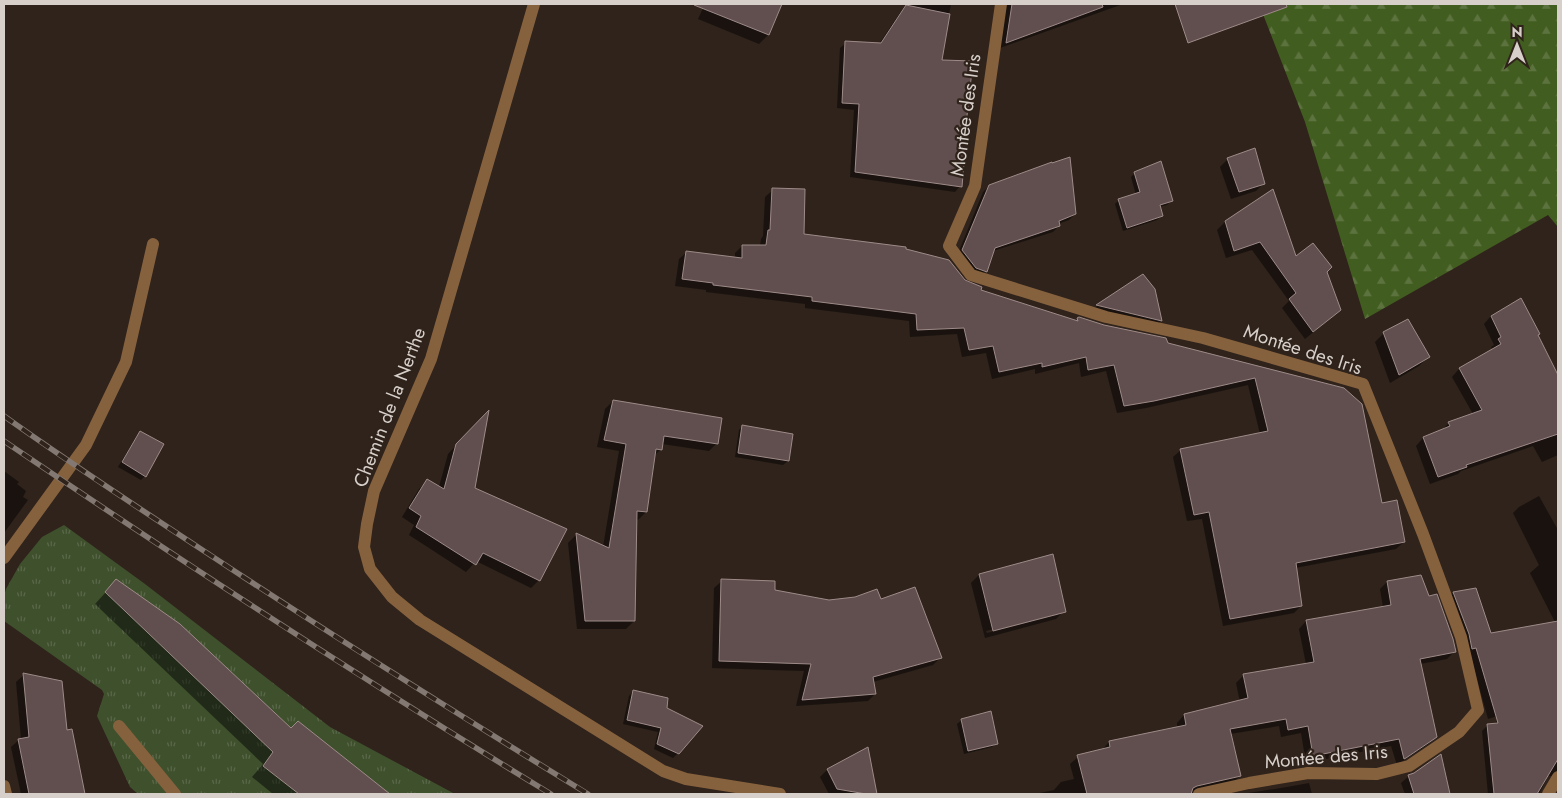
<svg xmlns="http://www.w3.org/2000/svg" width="1562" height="798" font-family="Jost,sans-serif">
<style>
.grass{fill:url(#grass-tufts)}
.forest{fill:url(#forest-firs)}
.shadow{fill:#0007;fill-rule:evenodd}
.building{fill:#604f4e;stroke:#9e8b89}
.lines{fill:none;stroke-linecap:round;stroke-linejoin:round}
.minor{stroke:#86613e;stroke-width:12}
.rail-casing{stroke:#837972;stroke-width:5.5}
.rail{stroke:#2f231b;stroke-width:4;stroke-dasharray:11;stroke-linecap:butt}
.labels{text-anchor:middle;stroke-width:4.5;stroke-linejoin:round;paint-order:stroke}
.street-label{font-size:19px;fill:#d7cfca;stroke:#2f231b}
</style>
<defs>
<pattern id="grass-tufts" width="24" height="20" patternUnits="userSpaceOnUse" patternTransform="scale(1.25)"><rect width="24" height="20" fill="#3f502d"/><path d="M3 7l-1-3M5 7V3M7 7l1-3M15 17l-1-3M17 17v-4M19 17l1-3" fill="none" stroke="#5a684a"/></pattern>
<pattern id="forest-firs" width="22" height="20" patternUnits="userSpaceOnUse" patternTransform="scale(1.25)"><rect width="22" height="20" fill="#425d20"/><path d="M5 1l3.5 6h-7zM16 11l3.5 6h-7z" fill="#5d733f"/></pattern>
</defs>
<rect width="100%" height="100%" fill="#2f231b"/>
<path class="grass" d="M64 525 145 584 330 727 455 794H138L130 787 97 716 104 694 102 690 4 621V596L6 589 20 564 42 537Z"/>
<path class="forest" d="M1259 4H1558V227L1548 215 1365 319 1305 122Z"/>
<path class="shadow" d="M705 4H781L768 35 759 44 698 19Z
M906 4H951L940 61 960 186 955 192 850 177 854 110 837 108 840 48 846 43 879 44Z
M1000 4H1123L1000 48Z
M1228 159 1264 183 1256 191 1231 199 1220 167Z
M1135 173 1171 201 1167 205 1159 207 1161 216 1157 220 1123 231 1115 204 1119 200 1136 195 1131 177Z
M989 186 1075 214 1069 220 1058 224 1059 226 1053 232 993 251 986 271 980 276 957 256 983 192Z
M773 190 802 235 905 250 979 290 1075 322 1079 318 1166 344 1343 389 1381 505 1404 542 1396 549 1295 568 1301 606 1294 613 1223 626 1202 519 1187 521 1173 457 1181 450 1260 434 1248 385 1146 408 1117 413 1106 371 1081 377 1079 363 1035 374V369L992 379 986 353 962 357 957 334 910 337 909 321 805 308V304L706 292V290L675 286 679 259 687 252 735 259V253L742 246H760L761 239 763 236 765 197Z
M1225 222 1325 272 1340 310 1305 339 1282 308 1289 301 1252 250 1226 258 1217 230Z
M1143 276 1161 321 1152 329 1089 314 1097 306Z
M1520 299 1558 377V455L1542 462 1533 446 1461 471 1458 474 1430 484 1416 446 1423 438 1441 431 1449 423 1473 414 1452 377 1459 369 1493 350 1491 347 1494 345 1484 324 1491 316Z
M1384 333 1428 357 1419 366 1390 383 1375 342Z
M613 401 717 443 709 451 662 444 661 449 654 456 646 512 638 520 636 519 634 621 626 629H577L568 543 576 535 603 547 619 451 597 447 605 409Z
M487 413 473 489 539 580 531 588 476 561 466 572 409 535 414 525 402 517 419 489 428 480 439 487 448 454Z
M743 426 788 461 783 465 735 457 739 430Z
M140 432 145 476 141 480 118 467 136 437Z
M4 471 19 482 17 484 26 491 23 497 28 500 4 533Z
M1539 496 1558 530V696L1488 719 1470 654 1447 599 1453 593 1490 634 1556 624 1530 573 1539 565 1513 513 1519 507Z
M979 575 1064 611 1056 619 985 638 971 583ZM1057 613V615L987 633 986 631Z
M117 580 291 730 298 723 388 794H273L252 777 263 764 95 604Z
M722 581 829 602 881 601 940 658 933 665 873 682 875 694 868 701 796 706 804 671 712 668 714 588Z
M1387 582 1428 598 1455 651 1447 659 1420 664 1436 737 1428 744 1397 765 1391 746 1306 763 1301 733 1281 737 1279 726 1230 734 1240 776 1232 784 1190 793 1191 794H1035L1054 790 1061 782 1074 779 1070 764 1078 757 1102 750 1109 742 1177 728V723L1184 715 1240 702 1236 683 1244 675 1306 664 1299 629 1306 621 1383 607 1380 589Z
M24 675 66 731 71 730 84 794H21L11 747 19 740 21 739 16 682Z
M633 691 665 709 678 753 673 758 654 749 658 732 623 724 629 696Z
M1558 718V780L1556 776H1548L1539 794H1488L1482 731 1488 725H1493L1497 721Z
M962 720 997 743 992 747 964 754 957 724Z
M867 749 876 794H829L820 777 827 770Z
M1440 756 1448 794H1405L1401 783 1409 776 1414 774Z
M1309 783 1312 794H1242L1287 787Z"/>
<path class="building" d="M694 4H782L769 35 694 5Z
M1012 4H1102L1103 7 1006 43Z
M1175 4H1286L1287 7 1188 43Z
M906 5 950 14 942 60 973 61 966 125H967L962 187 855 172 859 104 842 103 845 41 881 43Z
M1255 148 1265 184 1239 192 1227 158Z
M1070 157 1076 214 1059 221 1060 226 995 248 987 272 976 268 962 250 989 185 1052 162V163Z
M1161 161 1173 201 1160 205 1163 216 1127 228 1118 199 1140 192 1134 172Z
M772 188 805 189 804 234 906 247V249L949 260 965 280 982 287 981 290 1078 321 1077 318 1079 317 1104 325 1166 338 1168 343 1344 388 1362 404 1382 503 1397 500 1405 542 1296 563 1302 606 1230 619 1209 512 1194 515 1180 449 1268 431 1255 378 1154 401 1124 406 1114 365 1088 370 1086 357 1042 367V363L999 372 993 346 969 350 964 328 917 330 916 314 812 301V297L713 285V283L682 279 686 251 742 258V245H766L768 230H770Z
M1273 189 1296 256 1313 243 1332 267 1327 272 1341 310 1313 332 1289 299 1296 293 1260 242 1234 251 1225 221Z
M1143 274 1155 289 1162 321 1096 305Z
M1521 298 1540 334 1538 335 1558 375V434L1466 465 1467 467 1438 477 1423 437 1450 426 1448 422 1482 410 1459 368 1501 344 1498 339 1501 337 1491 316Z
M1408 319 1430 357 1399 375 1383 332Z
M613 400 722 418 718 444 664 436 662 450 656 449 647 512 637 511 635 621H585L576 533 609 548 626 444 604 440Z
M489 410 475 488 567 529 540 581 483 553 476 565 416 527 421 516 409 508 427 479 444 489 456 444Z
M742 425 793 434 789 461 738 453Z
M140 431 164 444 146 477 122 462Z
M1053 554 1066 612 993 631 979 574Z
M1421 575 1429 596 1437 594 1453 639 1456 652 1420 659 1437 737 1406 758 1404 759 1399 739 1313 756 1308 726 1288 730 1286 719 1230 729 1241 776 1197 786 1193 788 1191 794H1087L1077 755 1110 747 1109 741 1186 725 1184 714 1248 698 1243 674 1314 662 1306 620 1391 605 1387 581Z
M116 579 180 624 291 728 298 721 390 794H299L263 766 273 752 105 592Z
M721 579 775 581V590L829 600 855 597 877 589 881 599 915 587 942 658 873 677 876 694 802 700 811 664 719 661Z
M1476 588 1491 633 1558 621V759L1537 794H1494L1487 724 1498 723 1476 648 1472 649 1469 634 1453 592Z
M23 673 62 681 67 730 72 729 85 794H29L18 739 29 737Z
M633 690 668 698 667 708 703 726 679 754 657 744 661 728 627 720Z
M991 711 998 744 968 751 961 719Z
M868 747 877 794H866L837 789 827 769Z
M1441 754 1450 794H1414L1408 775 1414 773Z"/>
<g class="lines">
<path class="minor" d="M534 4 431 359 374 491 367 524 364 547 370 569 392 597 420 620 663 771 686 779 780 794
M1001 4 975 186 949 246 971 275 1106 317 1203 338 1363 384 1423 534 1461 637 1478 710 1459 732 1409 766 1377 774 1308 773 1249 783 1199 794
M4 558 86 445 126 362 153 244
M119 726 175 794
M4 786 6 794
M1548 794 1558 777"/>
<g class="rail-casing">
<path id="rail" d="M4 416C70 463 137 507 204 551 331 635 459 715 588 794
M4 441C184 563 365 681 551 794"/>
</g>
<use href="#rail" class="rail"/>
</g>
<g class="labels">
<g class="street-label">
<text transform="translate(965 115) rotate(-82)" y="7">Montée des Iris</text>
<text transform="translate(1303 349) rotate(18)" y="7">Montée des Iris</text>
<text transform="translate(389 407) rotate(-69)" y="7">Chemin de la Nerthe</text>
<text transform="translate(1326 756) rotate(-5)" y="7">Montée des Iris</text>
</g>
</g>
<rect width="1562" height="798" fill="none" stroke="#d7cfca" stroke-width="10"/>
<g transform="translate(1517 45)" stroke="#2f231b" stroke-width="4" paint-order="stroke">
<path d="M0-4L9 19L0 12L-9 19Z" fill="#d7cfca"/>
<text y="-8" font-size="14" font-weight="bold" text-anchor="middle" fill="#d7cfca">N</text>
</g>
</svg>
